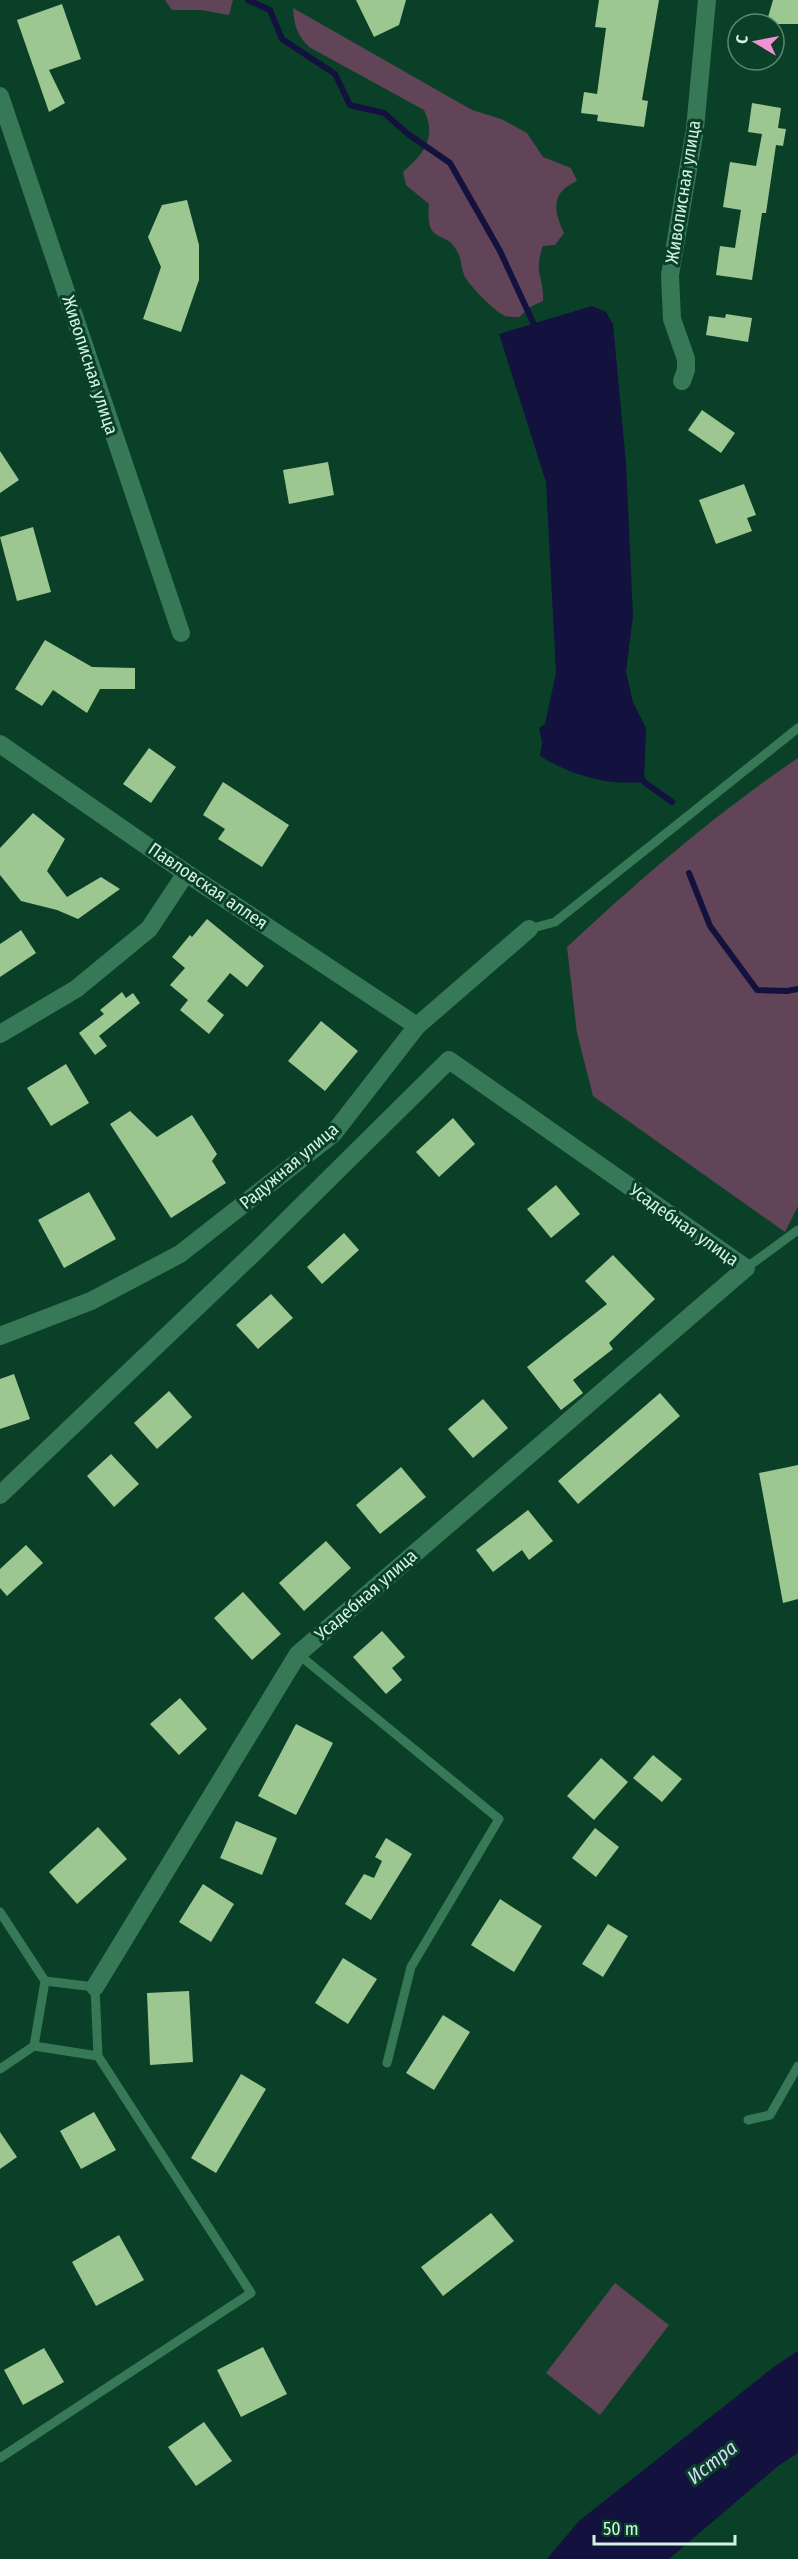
<svg xmlns="http://www.w3.org/2000/svg" width="798" height="2559" font-family="'Fira Sans Condensed',sans-serif">
<style>
.green{fill:#614457}
.water{fill:#13113e}
.lines{fill:none;stroke-linecap:round;stroke-linejoin:round}
.stream{stroke:#13113e;stroke-width:6}
.building{fill:#9dc791}
.service{stroke:#377856;stroke-width:9}
.minor{stroke:#377856;stroke-width:18}
.labels{text-anchor:middle;stroke-width:6;stroke-linejoin:round;paint-order:stroke}
.street-label{font-size:18px;fill:#d2f3df;stroke:#0b4028}
.water-label{font-size:20px;font-style:italic;fill:#d2d7f7;stroke:#0b4028}
</style>
<rect width="100%" height="100%" fill="#0b4028"/>
<path class="green" d="M165 0H233L229 15 201 10H172Z
M293 8 472 110 501 119 527 133 543 157 571 168 577 181C551 192 553 210 564 233L555 245 543 246C533 274 544 276 543 301L530 307 519 317C515 317 509 317 505 316 495 312 471 287 465 277 461 269 462 259 457 251 445 228 425 247 429 204L406 185 403 172C424 154 437 137 424 110L309 47C297 35 294 25 293 8Z
M798 758V1206L785 1232 593 1096 577 1033 567 947C640 879 715 814 798 758Z
M615 2283 669 2325 600 2415 546 2373Z"/>
<path class="water" d="M592 306 606 312 613 324 626 463 633 616 626 672 633 702 646 728 644 782C609 786 570 775 540 756L542 742 539 728 545 724 556 673 546 482 499 334Z
M798 2351V2453L778 2466 669 2559H547L579 2521 775 2366Z"/>
<g class="lines">
<path class="stream" d="M248 0 270 10 282 39 335 74 350 105 384 113 408 134 450 163 500 251 536 329
M640 776 644 782 672 802
M689 873 710 926 757 990 787 991 798 989"/>
</g>
<path class="building" d="M356 0H406L399 25 374 37Z
M599 0H659L642 100 648 101 644 127 597 121 598 115 581 113 584 92 597 94 606 28 595 27Z
M773 0H798V24H766Z
M62 4 81 59 49 70 65 103 49 112 17 20Z
M752 103 781 108 778 128 786 129 783 146 776 145 766 213H762L752 280 716 275 720 246 735 248 741 210 723 207 730 162 756 166 762 134 748 132Z
M187 200 199 245V280L181 332 143 319 161 267 148 237 162 205Z
M726 314 752 318 748 342 706 335 709 316 725 318Z
M702 410 735 433 721 453 688 430Z
M0 451 19 480 0 493Z
M328 462 334 495 289 504 283 470Z
M744 484 756 515 747 518 752 531 716 544 699 500Z
M33 527 51 592 17 601 0 537Z
M45 640 92 667 135 668V689H100L87 713 53 690 42 706 15 689Z
M149 748 176 767 151 803 123 784Z
M223 782 289 825 262 867 218 839 225 829 203 815Z
M33 813 65 839 47 871 67 897 101 877 120 889 78 919 57 910 21 901 0 875V848Z
M207 919 264 966 247 987 230 973 207 1001 224 1015 209 1034 180 1010 188 1000 170 985 185 968 172 957 190 935 192 937Z
M21 930 36 953 0 977V944Z
M122 992 126 998 133 993 140 1003 99 1036 107 1046 95 1055 79 1033 104 1014 100 1010Z
M321 1021 358 1051 325 1091 288 1061Z
M66 1064 89 1103 51 1126 27 1088Z
M130 1111 157 1137 192 1115 217 1154 212 1161 226 1183 171 1218 110 1124Z
M453 1118 475 1144 439 1177 416 1152Z
M556 1185 580 1214 551 1238 527 1209Z
M89 1192 116 1239 64 1268 38 1220Z
M344 1233 359 1250 322 1284 307 1267Z
M613 1255 655 1299 609 1343 613 1349 573 1380 583 1393 561 1410 527 1367 607 1304 585 1281Z
M271 1294 293 1318 258 1349 236 1325Z
M14 1374 30 1419 0 1429V1379Z
M169 1391 192 1417 157 1449 134 1423Z
M660 1393 680 1416 578 1504 558 1481Z
M483 1399 508 1428 473 1458 448 1429Z
M111 1454 139 1484 114 1507 87 1476Z
M798 1465V1599L783 1603 759 1473Z
M401 1467 426 1497 380 1534 356 1505Z
M528 1510 553 1541 529 1560 522 1550 493 1572 476 1550Z
M326 1541 351 1568 304 1611 279 1583Z
M26 1545 43 1563 7 1596 0 1588V1569Z
M243 1592 281 1634 252 1660 214 1618Z
M382 1631 405 1657 392 1668 402 1680 386 1694 353 1657Z
M180 1698 207 1729 179 1755 150 1724Z
M296 1724 333 1743 296 1815 258 1796Z
M653 1755 682 1779 662 1802 633 1778Z
M601 1758 628 1782 594 1820 567 1796Z
M236 1821 277 1838 262 1875 220 1858Z
M98 1827 127 1859 77 1904 49 1872Z
M595 1828 619 1847 596 1877 572 1858Z
M386 1838 412 1854 371 1920 345 1904 364 1874 374 1878 382 1861 375 1857Z
M203 1884 234 1904 211 1942 179 1922Z
M500 1899 542 1926 514 1972 471 1945Z
M608 1924 628 1936 603 1977 582 1964Z
M343 1958 377 1979 348 2024 315 2003Z
M189 1991 193 2062 150 2065 147 1993Z
M443 2015 470 2032 434 2090 406 2073Z
M241 2074 266 2089 216 2173 191 2158Z
M94 2112 116 2150 81 2169 60 2131Z
M0 2132 17 2157 0 2169Z
M491 2213 514 2241 443 2296 421 2267Z
M119 2235 144 2280 96 2306 72 2262Z
M263 2347 287 2394 241 2417 217 2370Z
M44 2348 64 2382 23 2405 4 2370Z
M204 2422 232 2461 196 2486 168 2447Z"/>
<g class="lines">
<path class="service" d="M529 929 555 922 798 728
M746 1268 798 1230
M298 1654 499 1819 411 1967 387 2063
M0 1912 45 1981
M0 2069 34 2046 98 2056 95 1987 45 1981 34 2046
M748 2120 770 2115 798 2066
M0 2458 251 2293 98 2056"/>
<path class="minor" d="M0 96 181 633
M682 381 686 370V359L672 319 670 275 695 129 707 0
M0 744 186 873 417 1026
M0 1034 76 989 149 929 186 873
M0 1336 91 1301 180 1254 333 1134 417 1026 529 929
M0 1495 260 1247 449 1060 746 1268 298 1654 95 1987"/>
</g>
<g class="labels">
<g class="street-label">
<text transform="translate(683 192) rotate(-81)" y="6">Живописная улица</text>
<text transform="translate(90 365) rotate(72)" y="6">Живописная улица</text>
<text transform="translate(208 886) rotate(34)" y="6">Павловская аллея</text>
<text transform="translate(289 1166) rotate(-40)" y="6">Радужная улица</text>
<text transform="translate(684 1225) rotate(35)" y="6">Усадебная улица</text>
<text transform="translate(366 1595) rotate(-41)" y="6">Усадебная улица</text>
</g>
<g class="water-label">
<text transform="translate(712 2462) rotate(-38)" y="7">Истра</text>
</g>
</g>
<g transform="translate(756 42) rotate(280)"><circle r="28" fill="#0b4028" stroke="#5b8871" stroke-width="1.5"/>
<path d="M0-4.5L10 22L0 15L-10 22Z" fill="#f391d6"/>
<text y="-9" font-size="16" font-weight="bold" text-anchor="middle" fill="#d2f3df">С</text>
</g>
<path d="M594 2535v9h141v-9" fill="none" stroke="#d2f3df" stroke-width="3"/>
<text x="603" y="2535" font-size="18" fill="#d2f3df" stroke="#0b4028" stroke-width="4.5" paint-order="stroke">50 m</text>
</svg>
